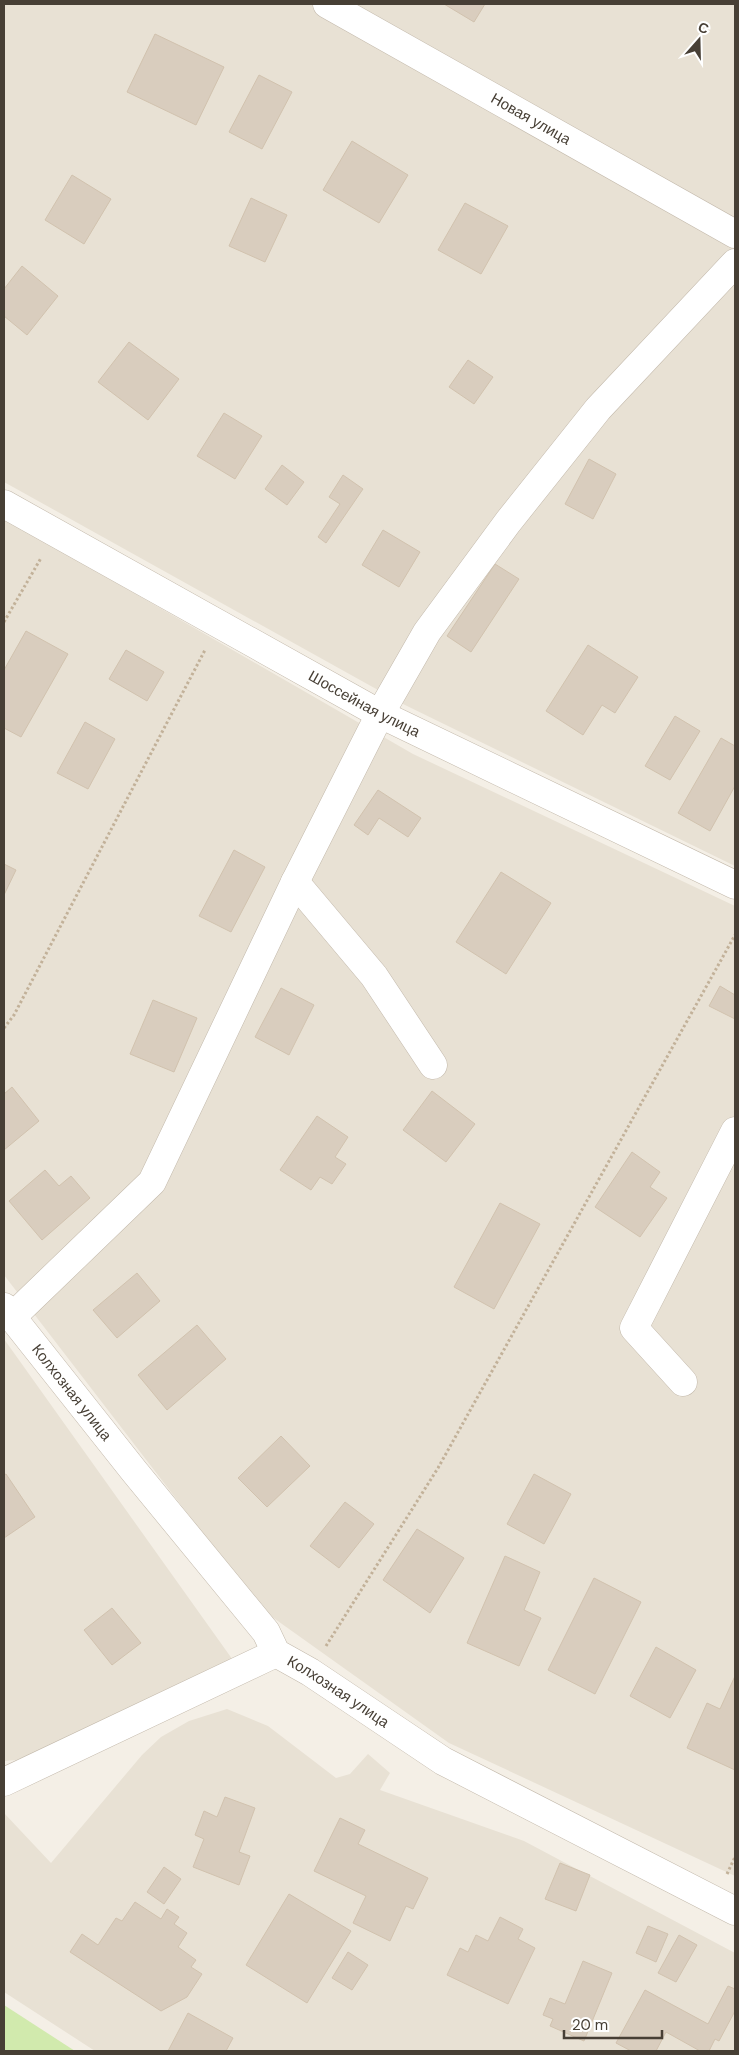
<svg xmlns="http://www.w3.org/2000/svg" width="739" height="2055" font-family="'DM Sans',sans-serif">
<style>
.residential{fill:#e8e1d4}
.green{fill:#d1eaad}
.building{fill:#d9cdbe;stroke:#d1c2ae}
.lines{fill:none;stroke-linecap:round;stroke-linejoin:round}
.minor-casing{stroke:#c3b9ab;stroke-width:29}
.path{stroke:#c2b199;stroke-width:3;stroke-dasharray:2.5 2.5;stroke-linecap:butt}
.minor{stroke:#fff;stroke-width:28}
.labels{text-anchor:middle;stroke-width:4;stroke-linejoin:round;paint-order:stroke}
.street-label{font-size:15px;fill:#473f35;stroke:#fff}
</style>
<rect width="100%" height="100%" fill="#f4efe6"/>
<path class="residential" d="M4 4H735V866L405 705 4 482Z
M4 518 413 754 735 906V1876L449 1743 261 1609 4 1275Z
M4 1339 240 1670 16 1760 4 1761Z
M227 1709 268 1726 336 1778 350 1774 368 1754 390 1773 380 1790 524 1841 735 1953V2051H95L4 1992V1813L51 1863 142 1755 161 1737 189 1721Z"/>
<path class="green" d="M4 2005 75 2051H4Z"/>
<path class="building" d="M444 4H485L474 22Z
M155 34 224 67 196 125 127 92Z
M259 75 292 92 262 149 229 132Z
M352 141 408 175 379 223 323 190Z
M72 175 111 199 84 244 45 220Z
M251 198 287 215 265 262 229 246Z
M465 203 508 226 481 274 438 250Z
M22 266 58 296 27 335 4 316V289Z
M129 342 179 379 148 420 98 382Z
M468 360 493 377 474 404 449 387Z
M224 413 262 436 235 479 197 456Z
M589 459 616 474 593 519 565 504Z
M282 465 304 482 287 505 265 489Z
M343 475 363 489 326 543 318 537 340 504 329 497Z
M383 530 420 552 399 587 362 565Z
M495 564 519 579 471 652 447 636Z
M26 631 68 654 21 737 4 728V670Z
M588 645 638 677 615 713 602 705 583 735 546 711Z
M126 650 164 672 147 701 109 679Z
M675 716 700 731 670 780 645 766Z
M85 722 115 739 88 789 57 773Z
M721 738 735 746V786L710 831 678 813Z
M378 790 421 818 408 837 379 818 368 835 354 825Z
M234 850 265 867 231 932 199 916Z
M4 864 16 870 4 895Z
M501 872 551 903 506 974 456 942Z
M720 986 735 995V1019L709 1006Z
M281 988 314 1005 289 1055 255 1037Z
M153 1000 197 1018 174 1072 130 1054Z
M12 1087 39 1121 4 1150V1094Z
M432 1091 475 1124 446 1162 403 1130Z
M317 1116 348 1137 335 1157 346 1164 332 1184 320 1177 311 1190 280 1170Z
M632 1152 660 1172 650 1187 667 1198 640 1237 595 1207Z
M45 1170 59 1186 71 1176 90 1198 42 1240 9 1201Z
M500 1203 540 1224 494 1309 454 1287Z
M137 1273 160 1301 117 1338 93 1310Z
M197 1325 226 1359 167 1410 138 1375Z
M281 1436 310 1466 267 1507 238 1478Z
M6 1474 35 1517 4 1538V1475Z
M534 1474 571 1494 544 1544 507 1524Z
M345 1502 374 1524 339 1568 310 1546Z
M417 1529 464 1558 430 1613 383 1580Z
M505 1556 540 1572 524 1610 541 1618 519 1666 467 1643Z
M594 1578 641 1602 595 1694 548 1670Z
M112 1608 141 1643 112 1665 84 1630Z
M656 1647 696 1670 670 1718 630 1696Z
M735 1676V1770L687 1748 707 1703 720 1709Z
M225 1797 255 1808 239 1852 250 1856 239 1885 193 1867 204 1839 195 1835 204 1811 217 1817Z
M340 1818 365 1830 358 1844 428 1878 413 1909 406 1906 390 1941 353 1923 366 1896 314 1871Z
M560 1863 590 1875 576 1911 545 1899Z
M164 1867 181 1879 164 1904 147 1892Z
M289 1894 351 1931 307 2003 246 1965Z
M135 1902 161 1919 167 1909 179 1917 174 1924 187 1933 178 1947 196 1960 191 1967 202 1974 187 1997 161 2011 70 1952 82 1934 98 1945 116 1918 122 1921Z
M500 1917 523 1929 518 1939 535 1948 508 2004 447 1975 460 1948 468 1952 476 1935 488 1941Z
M648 1926 668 1934 656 1962 636 1953Z
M679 1935 697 1945 676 1982 658 1973Z
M348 1952 368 1965 352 1990 332 1978Z
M583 1961 612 1973 584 2041 550 2026 553 2019 543 2015 550 1998 565 2004Z
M728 1986 735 1989V2011L719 2041 715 2039 709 2051H700L666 2032 656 2051H631L616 2043 645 1990 708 2024Z
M188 2013 233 2038 226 2051H168Z"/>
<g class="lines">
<g class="minor-casing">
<g id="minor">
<path id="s1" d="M327 4 735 234"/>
<path id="s2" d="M4 504 380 714 735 885"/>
<path d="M295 882 374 976 433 1065"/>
<path id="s3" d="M4 1307 134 1471 266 1632 276 1653 310 1672 443 1761 735 1911"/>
<path d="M12 1317 152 1182 295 882 380 714 427 632 508 522 598 409 735 263"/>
<path d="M683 1382 634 1328 735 1131"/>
<path d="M4 1782 276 1653"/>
</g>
</g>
<path class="path" d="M4 622 41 558
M4 1028 14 1015 205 650
M326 1646 438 1468 735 935
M727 1874 735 1857"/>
<use href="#minor" class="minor"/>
</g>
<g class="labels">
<g class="street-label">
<text dy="5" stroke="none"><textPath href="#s1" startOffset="234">Новая улица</textPath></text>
<text dy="5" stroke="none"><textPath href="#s2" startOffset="412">Шоссейная улица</textPath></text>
<text dy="5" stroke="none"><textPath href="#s3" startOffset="109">Колхозная улица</textPath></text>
<text dy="5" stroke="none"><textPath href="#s3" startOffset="514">Колхозная улица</textPath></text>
</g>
</g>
<rect width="739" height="2055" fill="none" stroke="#473f35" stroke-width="10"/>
<g transform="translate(699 40) rotate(20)" stroke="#ffffff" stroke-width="4" paint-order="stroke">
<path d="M0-4L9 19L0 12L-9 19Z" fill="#473f35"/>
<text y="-8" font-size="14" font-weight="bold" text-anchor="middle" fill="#473f35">С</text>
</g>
<path d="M564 2030v8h98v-8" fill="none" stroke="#473f35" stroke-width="2.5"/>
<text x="572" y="2030" font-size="15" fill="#473f35" stroke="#ffffff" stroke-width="4" paint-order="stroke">20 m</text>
</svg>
